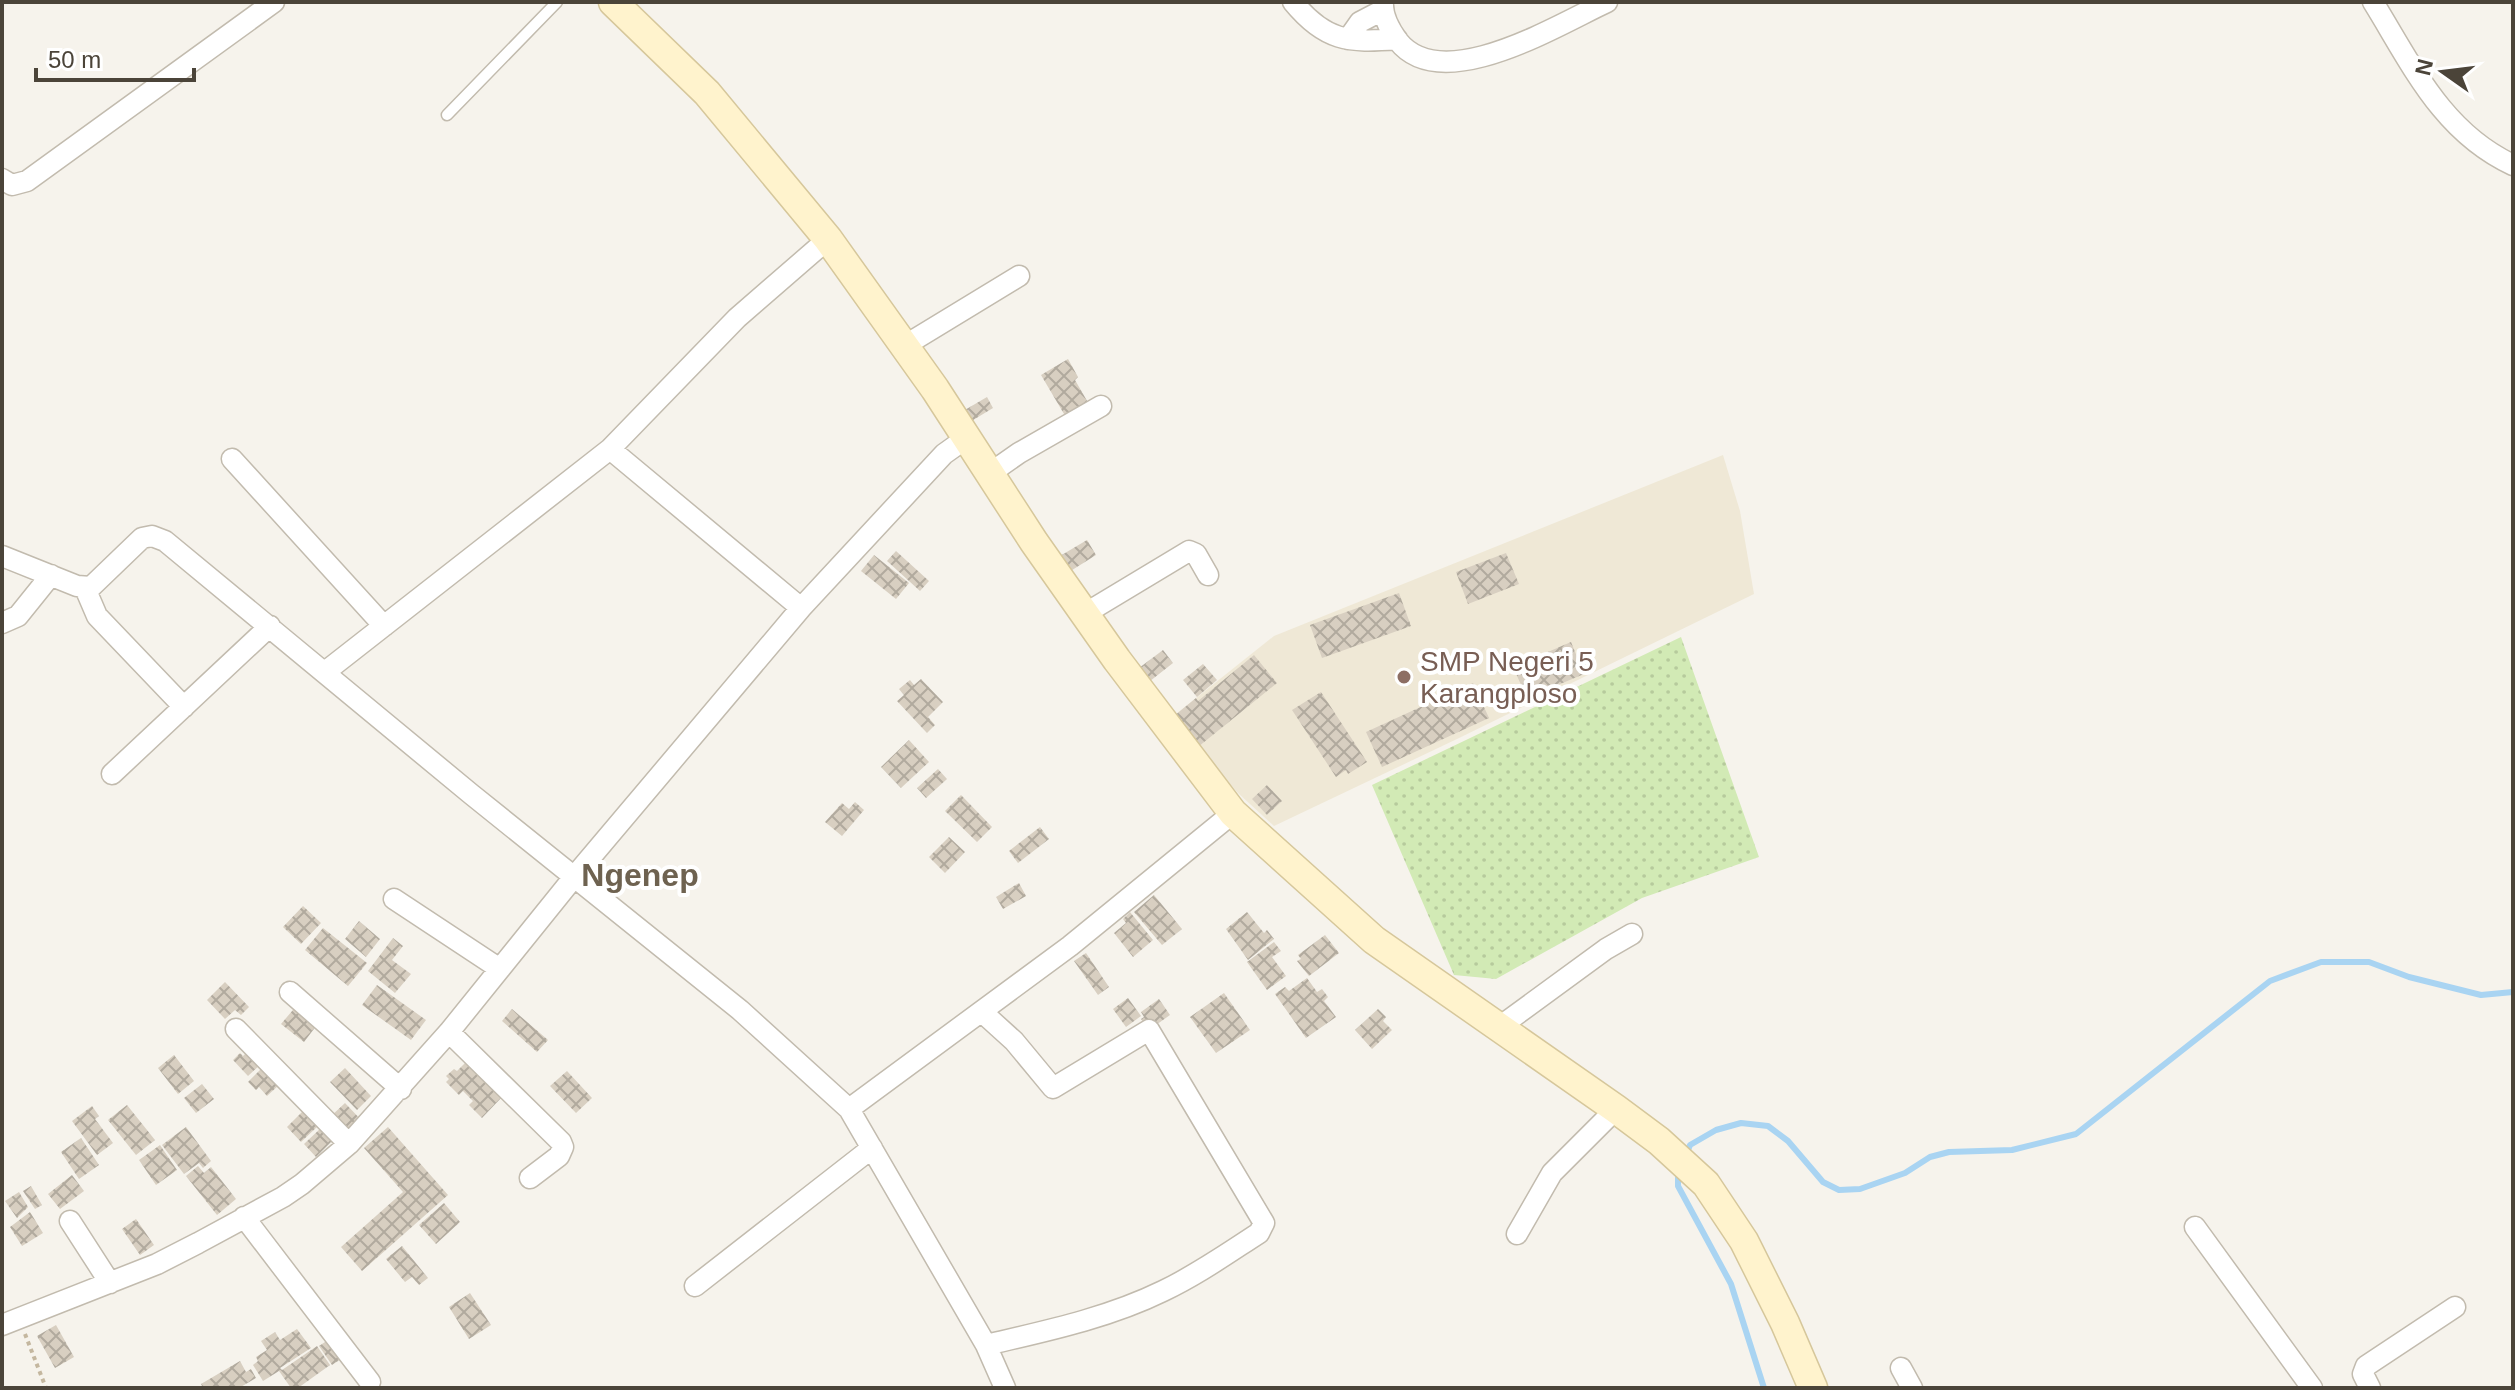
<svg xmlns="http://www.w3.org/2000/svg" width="2515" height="1390" font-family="Helvetica,sans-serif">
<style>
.education{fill:#efe8d6}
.park{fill:url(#park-dots)}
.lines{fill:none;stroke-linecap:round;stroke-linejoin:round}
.stream{stroke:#a9d4f2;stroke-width:6}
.building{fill:url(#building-cross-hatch)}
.lane-casing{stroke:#c2bbae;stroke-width:13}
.street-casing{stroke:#c2bbae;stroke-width:23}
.secondary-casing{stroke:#d6c79b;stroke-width:31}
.path{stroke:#c4b79f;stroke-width:4;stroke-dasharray:4 4;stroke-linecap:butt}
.lane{stroke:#fff;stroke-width:10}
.street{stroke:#fff;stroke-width:20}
.secondary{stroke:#fff3cd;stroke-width:28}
.education-dot{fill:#8d6e63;stroke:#fff;stroke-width:3}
.labels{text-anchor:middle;stroke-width:8;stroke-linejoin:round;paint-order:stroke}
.education-label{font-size:28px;fill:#785e54;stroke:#fff;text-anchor:start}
.quarter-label{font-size:32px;font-weight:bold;fill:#6e6250;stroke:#fff}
</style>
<defs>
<pattern id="park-dots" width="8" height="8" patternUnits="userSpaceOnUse" patternTransform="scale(2)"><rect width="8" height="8" fill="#d2eab5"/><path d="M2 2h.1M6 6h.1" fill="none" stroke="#b6ca9c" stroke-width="1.8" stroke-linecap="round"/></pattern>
<pattern id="building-cross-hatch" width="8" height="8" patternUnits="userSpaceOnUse" patternTransform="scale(2)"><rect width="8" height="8" fill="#d8cfc1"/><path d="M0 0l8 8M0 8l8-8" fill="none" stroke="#b1aa9e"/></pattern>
</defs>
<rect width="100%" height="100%" fill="#f6f3ec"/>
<path class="education" d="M1723 455 1740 511 1754 594 1457 739 1274 826 1238 793 1171 718 1274 636Z"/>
<path class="park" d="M1681 637 1759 857 1642 898 1496 979 1454 975 1372 785Z"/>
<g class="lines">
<path class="stream" d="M1687 1153 1690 1145 1716 1130 1741 1123 1768 1126 1788 1141 1823 1182 1839 1190 1860 1189 1905 1173 1930 1157 1949 1152 2012 1150 2076 1134 2270 981 2321 962H2369L2409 977 2481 995 2513 992
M1678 1170V1186L1731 1284 1764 1388"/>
</g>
<path class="building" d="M1068 359 1078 377 1075 380 1090 406 1067 419 1041 375Z
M987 397 993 408 965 425 958 414Z
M1087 540 1096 555 1069 572 1060 556Z
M896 551 929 581 920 591 887 561Z
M1506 553 1519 584 1468 604 1456 572Z
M874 555 909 583 896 599 861 571Z
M1399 593 1411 626 1322 658 1310 625Z
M1571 642 1584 674 1527 698 1513 667Z
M1163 650 1173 663 1145 685 1135 671Z
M1254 655 1277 683 1198 747 1174 716 1196 698 1198 701Z
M1203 664 1217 680 1197 697 1183 680Z
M921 679 943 702 928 717 935 725 927 733 897 701 904 695 899 689 910 680 914 685Z
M1473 683 1489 718 1382 767 1366 732Z
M1321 692 1367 762 1348 774 1346 770 1336 777 1292 710Z
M909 740 929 762 901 788 881 767Z
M938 769 947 779 926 798 917 788Z
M1267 785 1282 801 1267 815 1252 799Z
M961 795 992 827 977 842 945 811Z
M855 802 864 810 842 836 825 822 842 803 849 809Z
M1040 827 1049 839 1018 863 1009 851Z
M949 837 965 852 945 873 929 857Z
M1019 883 1026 896 1003 909 996 897Z
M1154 895 1182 929 1162 945 1134 912Z
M303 906 321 923 301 944 283 927Z
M1130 912 1153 940 1133 957 1114 933 1126 923 1123 919Z
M1247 912 1264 933 1267 930 1274 939 1248 960 1226 929Z
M359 921 380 939 366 957 345 939Z
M323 928 367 963 348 986 305 950Z
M1325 935 1339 953 1309 976 1297 961 1301 959 1298 955Z
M393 938 403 946 392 960 411 974 395 993 368 971Z
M1274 942 1281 951 1272 957 1286 976 1267 990 1247 962Z
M1086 953 1109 987 1098 995 1074 961Z
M1307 978 1317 992 1322 989 1328 997 1324 1001 1336 1017 1306 1038 1275 994 1285 987 1289 991Z
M225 982 249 1007 241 1015 235 1010 225 1019 207 1000Z
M377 985 426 1020 411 1040 362 1005Z
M1224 993 1250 1030 1216 1053 1190 1017Z
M1128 998 1141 1016 1126 1027 1113 1009Z
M1159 999 1170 1015 1149 1030 1141 1019 1144 1017 1141 1012Z
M298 1004 320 1021 304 1042 281 1024Z
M512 1009 548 1040 537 1052 502 1021Z
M1378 1009 1386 1017 1383 1021 1392 1030 1372 1049 1355 1030Z
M249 1050 262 1063 248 1076 233 1060 240 1053 243 1056Z
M174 1055 194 1081 178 1094 158 1068Z
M466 1062 502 1097 482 1118 469 1105 473 1101 463 1091 459 1095 446 1082 449 1079 446 1076 454 1069 457 1071Z
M262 1068 279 1085 267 1096 259 1087 256 1090 248 1082Z
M345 1068 371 1096 357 1110 330 1082Z
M567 1071 592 1098 576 1113 550 1086Z
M202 1084 214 1099 196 1113 184 1098Z
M345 1103 364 1123 349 1138 329 1118Z
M127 1105 155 1140 136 1155 108 1120Z
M92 1106 99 1116 95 1119 113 1143 97 1155 72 1121Z
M305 1109 318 1126 301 1142 287 1127Z
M186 1127 211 1161 203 1168 199 1163 184 1174 162 1145Z
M388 1127 448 1195 362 1271 341 1247 403 1192 364 1148Z
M321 1128 333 1140 316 1157 304 1144Z
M81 1138 99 1165 79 1179 61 1152Z
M160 1145 177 1170 156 1185 139 1160Z
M198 1166 204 1173 211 1167 236 1199 217 1215 186 1176Z
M72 1175 84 1191 60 1209 48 1194Z
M31 1186 42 1205 35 1209 23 1191Z
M19 1192 28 1207 17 1218 5 1201Z
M444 1203 460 1222 436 1244 419 1225Z
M30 1212 43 1233 22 1246 10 1227Z
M136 1219 154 1245 140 1255 122 1229Z
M402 1246 428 1278 419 1285 412 1277 405 1282 386 1259Z
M470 1293 491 1325 469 1339 449 1307Z
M56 1325 74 1357 55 1368 37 1336Z
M297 1329 311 1348 280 1368 282 1370 317 1346 330 1365 298 1388H291L279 1371 263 1381 253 1365 258 1361 256 1357 267 1350 261 1341 275 1332 280 1340Z
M328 1340 341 1359 332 1365 319 1346Z
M240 1361 246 1372 251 1369 256 1378 239 1388H203L201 1384Z"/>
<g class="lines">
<g class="lane-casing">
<path id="lane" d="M447 115 557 2"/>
</g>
<g class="street-casing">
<path id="street" d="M1293 2C1325 41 1348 43 1397 39
M1383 2C1382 16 1390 30 1398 41 1442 97 1559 24 1607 2
M2373 2C2412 65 2442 132 2513 165
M1348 39 1360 22 1383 10
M2 179 12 185 27 181 274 2
M904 346 1019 276
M610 449 801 608
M232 459 384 626
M989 474 1019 453 1101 406
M2 556 77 586 91 587 142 538 152 536 165 541 471 794 740 1010 849 1109 986 1345 1005 1388
M85 588 97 616 184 707
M1086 613 1189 551 1196 554 1208 575
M2 623 18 616 51 575
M325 672 610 449 737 318 828 239
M112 774 270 626
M394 899 500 969
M290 992 401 1089
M982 1012 1014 1041 1053 1088 1149 1030 1264 1223 1259 1233C1228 1253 1197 1275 1163 1291 1108 1318 1046 1331 986 1345
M1498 1028 1606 949 1632 934
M236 1029 349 1144
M449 1032 561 1142 563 1147 559 1156 530 1178
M849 1109 1070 946 1233 813
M244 1217 370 1382
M70 1221 110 1283
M2195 1227 2312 1388
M1517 1234 1552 1173 1616 1109
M695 1286 872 1148
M2 1325 157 1264 198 1243 283 1197 302 1184 349 1144 449 1032 574 877 801 608 944 454 965 439
M1901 1368 1912 1388
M2370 1388 2363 1374 2366 1366 2455 1307"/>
</g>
<g class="secondary-casing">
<path id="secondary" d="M613 2 707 93 828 239 935 389 1034 542 1117 660 1233 813 1374 940 1616 1109 1659 1141 1706 1184 1744 1241 1785 1323 1813 1388"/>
</g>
<path class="path" d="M25 1334 46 1388"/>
<use href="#lane" class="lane"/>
<use href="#street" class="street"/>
<use href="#secondary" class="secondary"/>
</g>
<circle class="education-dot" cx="1404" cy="677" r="8"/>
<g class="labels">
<g class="education-label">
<text x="1420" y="671">SMP Negeri 5<tspan x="1420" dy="32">Karangploso</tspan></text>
</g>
<g class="quarter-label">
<text x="640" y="886">Ngenep</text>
</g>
</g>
<rect width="2515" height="1390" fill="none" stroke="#4b4439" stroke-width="8"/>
<g transform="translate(2443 72) rotate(284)" stroke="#ffffff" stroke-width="6" paint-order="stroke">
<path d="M0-6L14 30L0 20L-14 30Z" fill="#4b4439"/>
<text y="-12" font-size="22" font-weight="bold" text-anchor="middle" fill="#4b4439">N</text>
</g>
<path d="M36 68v12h158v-12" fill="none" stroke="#4b4439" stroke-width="4"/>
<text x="48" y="68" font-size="24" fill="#4b4439" stroke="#ffffff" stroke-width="6" paint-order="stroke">50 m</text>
</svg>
